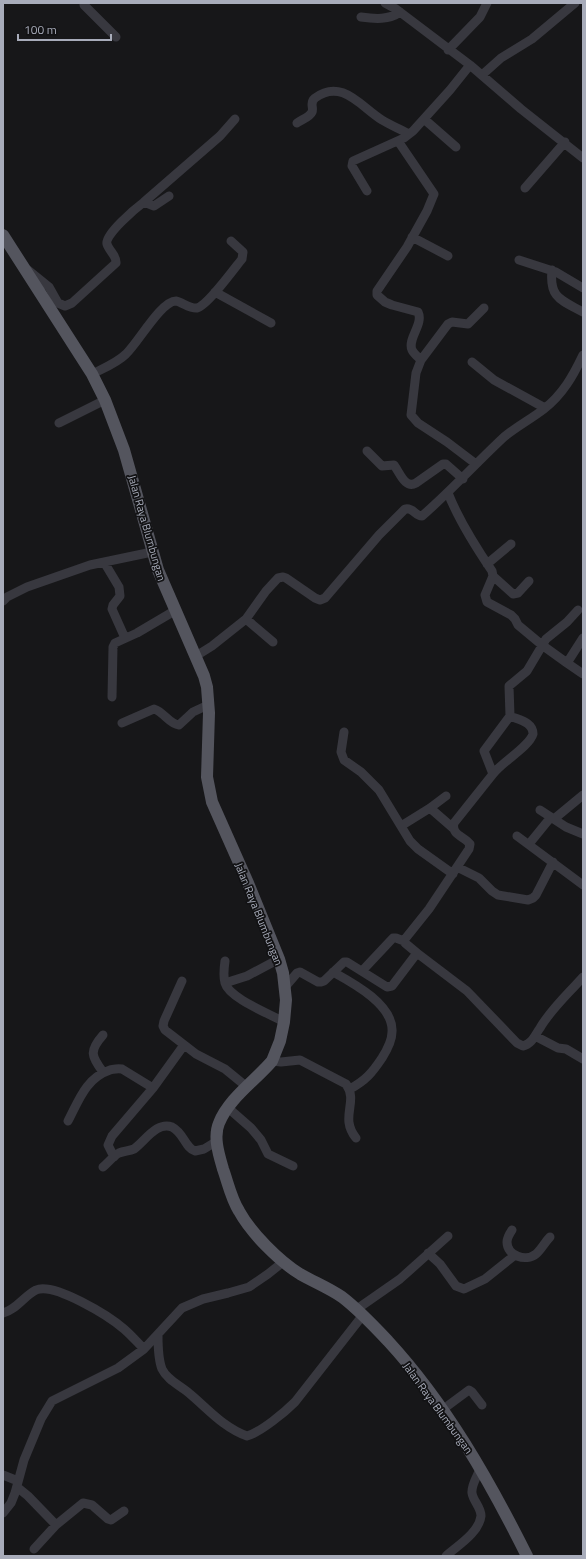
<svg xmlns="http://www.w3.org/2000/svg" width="586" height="1559" font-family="'Titillium Web',sans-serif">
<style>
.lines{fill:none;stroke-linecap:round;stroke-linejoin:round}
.minor{stroke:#38383f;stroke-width:9}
.major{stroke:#54555e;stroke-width:12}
.labels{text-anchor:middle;stroke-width:3.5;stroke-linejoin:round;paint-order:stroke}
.street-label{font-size:11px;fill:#a8acba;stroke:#121214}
</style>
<rect width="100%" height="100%" fill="#171719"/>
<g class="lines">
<path class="minor" d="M84 3V5L116 37
M385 3 396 9 470 65 521 109 583 158
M361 17C375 19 389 20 400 12
M448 50 480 17 487 3
M482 75 501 58 532 39 575 3
M424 119 456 147
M297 123C301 120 310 117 312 112 314 107 309 103 315 98 342 78 361 107 382 120 390 125 400 129 409 134
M398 141 434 194 427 211 407 247 377 291V295L385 302 392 305 418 312C424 324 407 339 412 350 414 354 418 357 421 360
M525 188 565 142
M367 191 352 166 353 161 404 138 413 131 450 90 470 65
M144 202 220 136 235 119
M412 237 448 256
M519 260 556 272 583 288
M28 270 49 287 58 303 65 306 72 303 116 263C117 256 109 251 107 244 104 235 136 208 144 202L154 206 169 196
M552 270C549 298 561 300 583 312
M215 292 271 323
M472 362 494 380 545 408
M92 374C104 368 117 363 126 354 138 343 161 301 176 301 182 302 190 309 197 308 207 306 234 269 242 259L243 252 231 241
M59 423 105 400
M367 451 382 466 394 465C400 473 405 489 416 483L443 464H446L463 479
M476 464 447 442 418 423 411 415 416 373 421 360 448 324 452 322 468 324 484 308
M448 493C459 521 475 546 492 571L493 576 485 595 487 602 511 615 515 619 518 625 542 645 567 663 583 638
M104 562 119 587 120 596 113 605 112 609 125 638
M487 564 511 544
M493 576 513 594 518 593 529 581
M3 601 7 597 27 587 90 565 152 552
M246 619 273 642
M196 656 212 646 246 619 266 591 278 578 283 577 286 578 315 598 320 600 325 598 379 535 405 509C413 507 415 516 422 516 451 491 476 463 504 437 516 427 531 419 544 409 563 394 573 376 583 355
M567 663 583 674
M112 697 113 647 115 643 137 633 176 610
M122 723 154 709C164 712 169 724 179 725L193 712 208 705
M344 732 341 752 344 760 361 772 379 790 410 841 418 849 453 874
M493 774C503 761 529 747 533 734 533 722 519 720 510 716L509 686 527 671 546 639 567 622 578 610
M430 808 453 828
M540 810 566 827 583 834
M554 819 583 795
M401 826 430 808 446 796
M517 836 583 885
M529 844 551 817
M457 867 479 878 492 891 498 895 528 900 533 898 536 895 553 862
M417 953 405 943V939L429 909 469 849 470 844C464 836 451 835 454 823L493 774 484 751 510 716
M225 961C224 968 223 976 225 983 229 998 270 1014 284 1022
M362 971 393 938H396L404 941
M333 972C353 983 394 1005 392 1032 392 1041 387 1050 382 1058 372 1073 366 1080 350 1089
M182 981 164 1021 163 1026 165 1030 196 1054 225 1069 247 1087
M225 983 247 976 279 959
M285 987 297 973 300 972 318 982H321L324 981 344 962H347L387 987 392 986 417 953 467 991 517 1043 523 1046C532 1044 535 1035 540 1028 551 1009 568 994 583 977
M535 1036 558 1048 566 1049 583 1059
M272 1061 281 1062 300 1060 346 1084C359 1102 339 1117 356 1138
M103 1072C91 1056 89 1051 103 1035
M227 1107 251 1128 261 1140 268 1154 293 1166
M68 1121C79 1100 86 1078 110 1070 115 1069 117 1068 122 1069L153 1088
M114 1157 108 1145 112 1136 153 1088 184 1045
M103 1167C108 1163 113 1156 119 1153 124 1151 129 1151 134 1149 145 1141 157 1121 172 1127 184 1133 185 1148 195 1151L204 1149 217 1141
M512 1230C510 1233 507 1238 507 1242 507 1256 526 1262 536 1254 541 1250 545 1242 550 1237
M428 1253 440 1264 456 1286 464 1289 485 1279 515 1255
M357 1309 400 1279 448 1236
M3 1313C16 1310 24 1296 36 1290 54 1282 109 1316 124 1329 131 1335 137 1342 144 1349
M158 1335C158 1346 158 1359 162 1369 167 1380 181 1386 190 1394 208 1409 224 1428 247 1436 261 1432 285 1412 295 1402L363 1315
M442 1410 469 1390 472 1392 482 1405
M3 1475 18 1481
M17 1487 28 1496 56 1525
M3 1513 11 1503 15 1493 24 1460 41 1419 52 1401 118 1368 144 1349 182 1308 203 1299 228 1293 249 1287 268 1274 283 1262
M34 1549 56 1525 83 1503 92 1505 108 1519 111 1520 124 1511
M446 1556C457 1546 479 1533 481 1516 481 1507 473 1501 472 1493 471 1485 478 1475 480 1469"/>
<path class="major" d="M3 235 92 374 105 400 124 450 158 570 204 676 207 687 209 713 207 777 212 802 248 883 279 959 283 973 286 1000 284 1022 280 1041 272 1061C255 1081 229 1098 219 1123 213 1137 219 1155 223 1169 228 1183 231 1198 239 1211 251 1233 279 1261 300 1274 314 1282 329 1288 342 1297 359 1310 373 1325 388 1341 446 1404 489 1480 527 1556"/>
</g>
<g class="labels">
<g class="street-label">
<text transform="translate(147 528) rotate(74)" y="4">Jalan Raya Blumbungan</text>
<text transform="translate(259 914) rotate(68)" y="4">Jalan Raya Blumbungan</text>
<text transform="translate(438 1408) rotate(54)" y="4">Jalan Raya Blumbungan</text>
</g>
</g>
<rect width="586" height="1559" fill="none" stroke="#a8acba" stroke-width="8"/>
<path d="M18 34v6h93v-6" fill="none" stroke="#a8acba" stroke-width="2"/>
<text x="24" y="34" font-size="12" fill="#a8acba" stroke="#121214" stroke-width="3" paint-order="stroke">100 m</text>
</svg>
